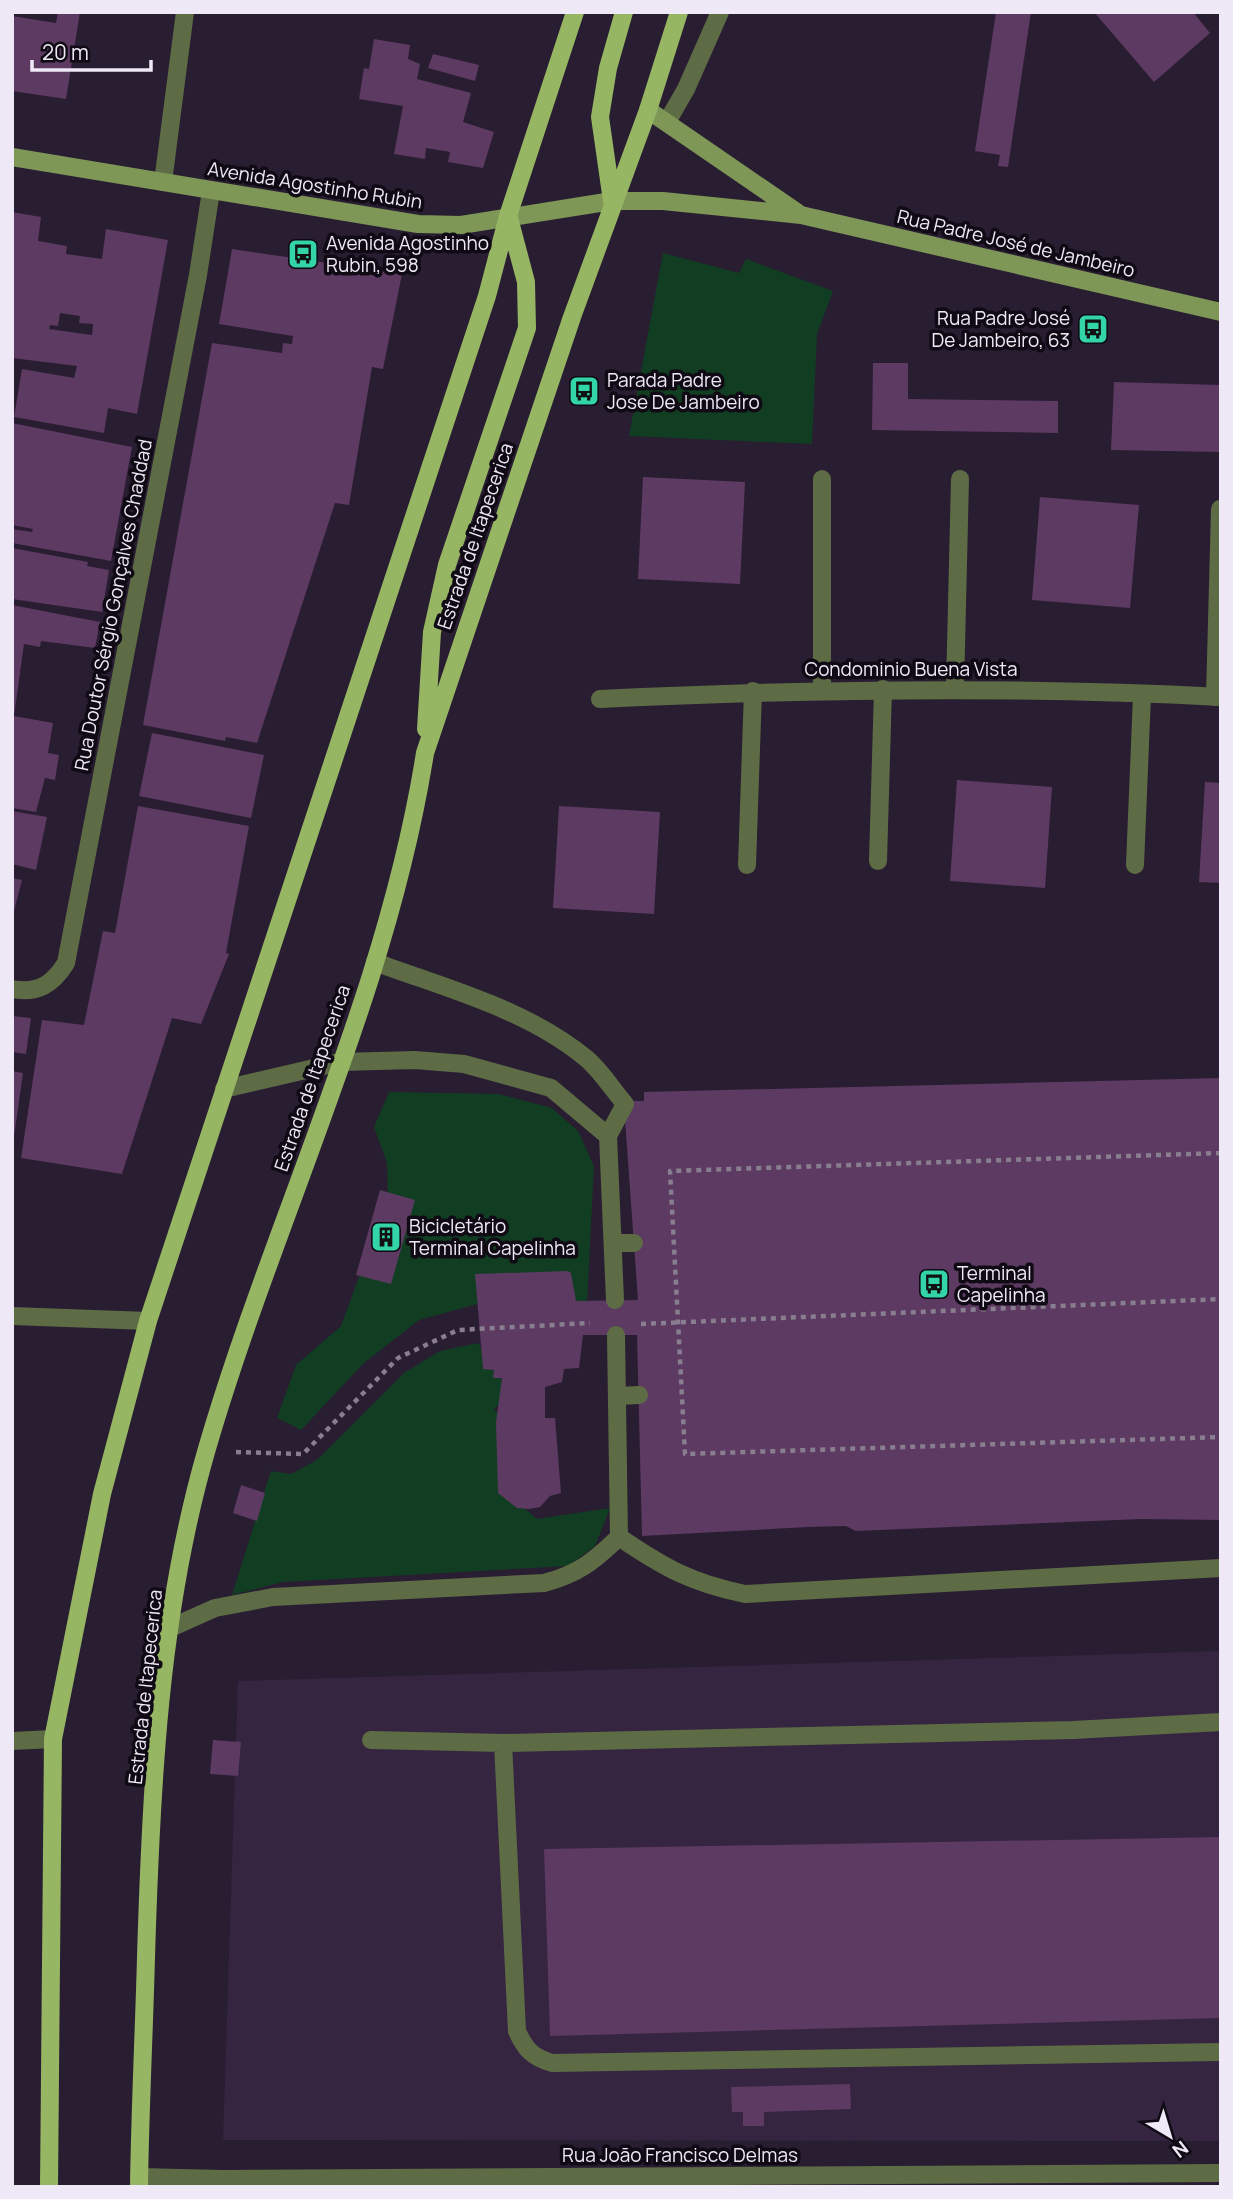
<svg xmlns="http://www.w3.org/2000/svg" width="1233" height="2199" font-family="Manrope,sans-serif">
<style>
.built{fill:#352540}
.green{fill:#113e22}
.building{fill:#5c3a61;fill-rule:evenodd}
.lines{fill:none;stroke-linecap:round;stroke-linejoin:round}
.path{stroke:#887e90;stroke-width:4.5;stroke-dasharray:5 5;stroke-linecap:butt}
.lane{stroke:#5d6c45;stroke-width:18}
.street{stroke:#5d6c45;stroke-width:18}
.secondary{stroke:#7e9656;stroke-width:18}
.primary{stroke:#97b663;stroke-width:18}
.labels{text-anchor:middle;stroke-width:7;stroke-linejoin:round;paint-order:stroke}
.street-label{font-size:19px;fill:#efe8f6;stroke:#0f0a13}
.poi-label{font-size:19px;fill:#efe8f6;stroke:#0f0a13;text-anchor:start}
</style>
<rect width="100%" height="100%" fill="#291d32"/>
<path class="built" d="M1221 1651V2141L223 2140 238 1681Z"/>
<path class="green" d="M663 253 739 273 746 259 833 291 817 334 812 444 629 436Z
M389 1092 499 1094 552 1108 578 1131 594 1166 587 1304 481 1303 419 1320 364 1363 301 1430 277 1418 296 1365 341 1326 388 1198 387 1163 374 1127Z
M478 1343 511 1394 494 1409 515 1429 516 1501 537 1519 610 1508 595 1546 568 1566 283 1582 232 1595 271 1471 291 1474 317 1460 404 1373 440 1351Z"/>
<path class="building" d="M58 12H80L66 99 12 91V16L56 23Z
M996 12H1031L1008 167 998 166 1000 155 975 151Z
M1094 12H1193L1210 33 1154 82Z
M374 39 410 45 408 59 420 64 417 79 471 93 463 122 494 132 483 168 448 162 450 152 426 148 425 159 394 154 403 106 359 99 364 68 369 69Z
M433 54 479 65 475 81 428 68Z
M12 212 41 217 38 241 67 246 66 254 102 259 106 229 168 240 137 414 108 408 104 433 14 417 22 369 74 378 77 366 12 358ZM60 313 80 316 79 323 93 324 92 335 49 329 50 325 58 326Z
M232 249 402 274 383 369 372 367 349 505 335 503 257 743 226 737 225 741 143 725 212 343 282 353 283 343 292 344 293 336 219 324Z
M873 363H908V399L1058 401V433L872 430Z
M1114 382 1221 385V452L1111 450Z
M12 423 132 447 111 561 12 543V529L32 532 33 529 12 525Z
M643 477 745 482 740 584 638 579Z
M1040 497 1139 505 1130 608 1032 600Z
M12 548 88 562 87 566 109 570 102 612 12 599Z
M12 605 100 622 95 648 41 641 40 647 24 644 14 716 53 723 48 753 59 755 55 780 45 778 36 812 12 808Z
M152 733 264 755 251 818 139 796Z
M957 780 1052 787 1045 888 950 881Z
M1205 782 1221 783V883L1199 882Z
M138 806 249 826 226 953 229 954 201 1024 172 1018 122 1174 21 1158 42 1020 84 1025 103 931 115 933Z
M559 806 660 812 654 914 553 908Z
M12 811 47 817 36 870 12 864Z
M12 878 22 880 13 915H12Z
M12 1016 31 1018 26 1054 12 1052Z
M12 1071 23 1073 14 1137H12Z
M1221 1078V1520L1141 1519 856 1531 846 1526 808 1527 642 1536 637 1335H583L579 1368 564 1369 562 1382 545 1387V1418H555L561 1493 550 1496 540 1507 529 1509 517 1508 498 1493 496 1422 502 1378H493L494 1370 483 1369 475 1274 568 1271 571 1273 576 1301 638 1300 624 1106 629 1101H644V1092Z
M380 1190 415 1200 391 1284 356 1275Z
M241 1485 265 1493 257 1521 233 1513Z
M213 1740 241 1742 238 1776 210 1774Z
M1221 1837V2018L550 2036 544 1849Z
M850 2084 851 2109 764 2112V2126H743V2112H732L731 2087Z"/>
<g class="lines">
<path class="path" d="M1221 1153 670 1171 685 1454 1221 1437
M641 1324 1221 1299
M236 1452 303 1454 398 1358 458 1330 590 1323"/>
<path class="lane" d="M667 122 686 89 720 12
M822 479V689
M955 688 960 479
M1215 697 1220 509
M878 861 883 689
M747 865 753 691
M1135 865 1142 696
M375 962C447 989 527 1009 587 1059 601 1071 613 1090 625 1104L608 1136 615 1300
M224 1089 340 1062 415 1060 464 1064 551 1088 608 1136
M614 1243H634
M619 1396 639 1395
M619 1537C663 1567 691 1583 745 1594L1221 1568
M168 1629 215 1608 273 1597 544 1583C578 1574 593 1562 619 1537L616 1335
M371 1740 503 1743 1073 1730 1221 1722
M503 1743 517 2031C525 2049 532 2057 552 2063L1221 2052"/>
<path class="street" d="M163 182 185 12
M600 699C807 689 1014 686 1221 697
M12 989C38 994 53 984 66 963L198 275 211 191
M12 1316 148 1321
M12 1741 53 1739
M139 2177 224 2179 1221 2173"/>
<path class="secondary" d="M648 110 798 213
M12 157 418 224 461 225 612 201H663L801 215 1221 312"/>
<path class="primary" d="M612 201 600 117 608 68 624 12
M426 729 432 632 447 565 527 328 526 282 509 218
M49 2187 53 1739 102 1494 148 1321 487 296 508 216 575 12
M139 2187C140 2110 144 2034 146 1957 151 1788 159 1615 206 1452 274 1218 387 995 425 753L572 317 648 110 679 12"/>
</g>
<defs>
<g id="bus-square" transform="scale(1.575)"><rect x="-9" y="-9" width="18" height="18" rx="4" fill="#32d4a8" stroke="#0f0a13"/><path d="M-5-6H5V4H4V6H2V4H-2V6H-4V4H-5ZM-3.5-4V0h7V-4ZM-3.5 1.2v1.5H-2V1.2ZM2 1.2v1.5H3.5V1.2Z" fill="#111"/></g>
<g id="building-square" transform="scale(1.575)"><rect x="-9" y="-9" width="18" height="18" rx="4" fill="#32d4a8" stroke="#0f0a13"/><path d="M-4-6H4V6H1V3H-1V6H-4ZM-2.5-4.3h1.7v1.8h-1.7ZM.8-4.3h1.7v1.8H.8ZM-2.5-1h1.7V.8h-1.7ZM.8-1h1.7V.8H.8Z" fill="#111"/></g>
</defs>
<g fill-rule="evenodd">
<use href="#bus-square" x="303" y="254"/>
<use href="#bus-square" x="1093" y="329"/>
<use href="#bus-square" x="584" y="391"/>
<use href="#building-square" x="386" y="1237"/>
<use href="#bus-square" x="934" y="1284"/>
</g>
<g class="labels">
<g class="street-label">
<text transform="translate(315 185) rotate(9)" y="7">Avenida Agostinho Rubin</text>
<text transform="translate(1016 243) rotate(13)" y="7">Rua Padre José de Jambeiro</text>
<text transform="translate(475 536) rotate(-71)" y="7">Estrada de Itapecerica</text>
<text transform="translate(113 605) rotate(-79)" y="7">Rua Doutor Sérgio Gonçalves Chaddad</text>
<text x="911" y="676">Condominio Buena Vista</text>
<text transform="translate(312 1078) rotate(-71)" y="7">Estrada de Itapecerica</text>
<text transform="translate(145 1687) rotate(-84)" y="7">Estrada de Itapecerica</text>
<text x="680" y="2162">Rua João Francisco Delmas</text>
</g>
<g class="poi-label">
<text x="326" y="250">Avenida Agostinho<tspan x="326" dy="22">Rubin, 598</tspan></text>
<text x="1070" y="325" text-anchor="end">Rua Padre José<tspan x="1070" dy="22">De Jambeiro, 63</tspan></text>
<text x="607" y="387">Parada Padre<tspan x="607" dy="22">Jose De Jambeiro</tspan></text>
<text x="409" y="1233">Bicicletário<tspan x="409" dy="22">Terminal Capelinha</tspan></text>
<text x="957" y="1280">Terminal<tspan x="957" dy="22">Capelinha</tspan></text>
</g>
</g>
<rect width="1233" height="2199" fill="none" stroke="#efe8f6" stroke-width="28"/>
<g transform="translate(1170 2136) rotate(142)" stroke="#0f0a13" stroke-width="5" paint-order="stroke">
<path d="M0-5L12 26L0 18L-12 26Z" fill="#efe8f6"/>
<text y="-10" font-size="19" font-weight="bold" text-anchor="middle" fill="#efe8f6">N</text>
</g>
<path d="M32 60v10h119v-10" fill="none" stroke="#efe8f6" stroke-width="3.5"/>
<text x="42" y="60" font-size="21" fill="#efe8f6" stroke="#0f0a13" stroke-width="5" paint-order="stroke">20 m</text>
</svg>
